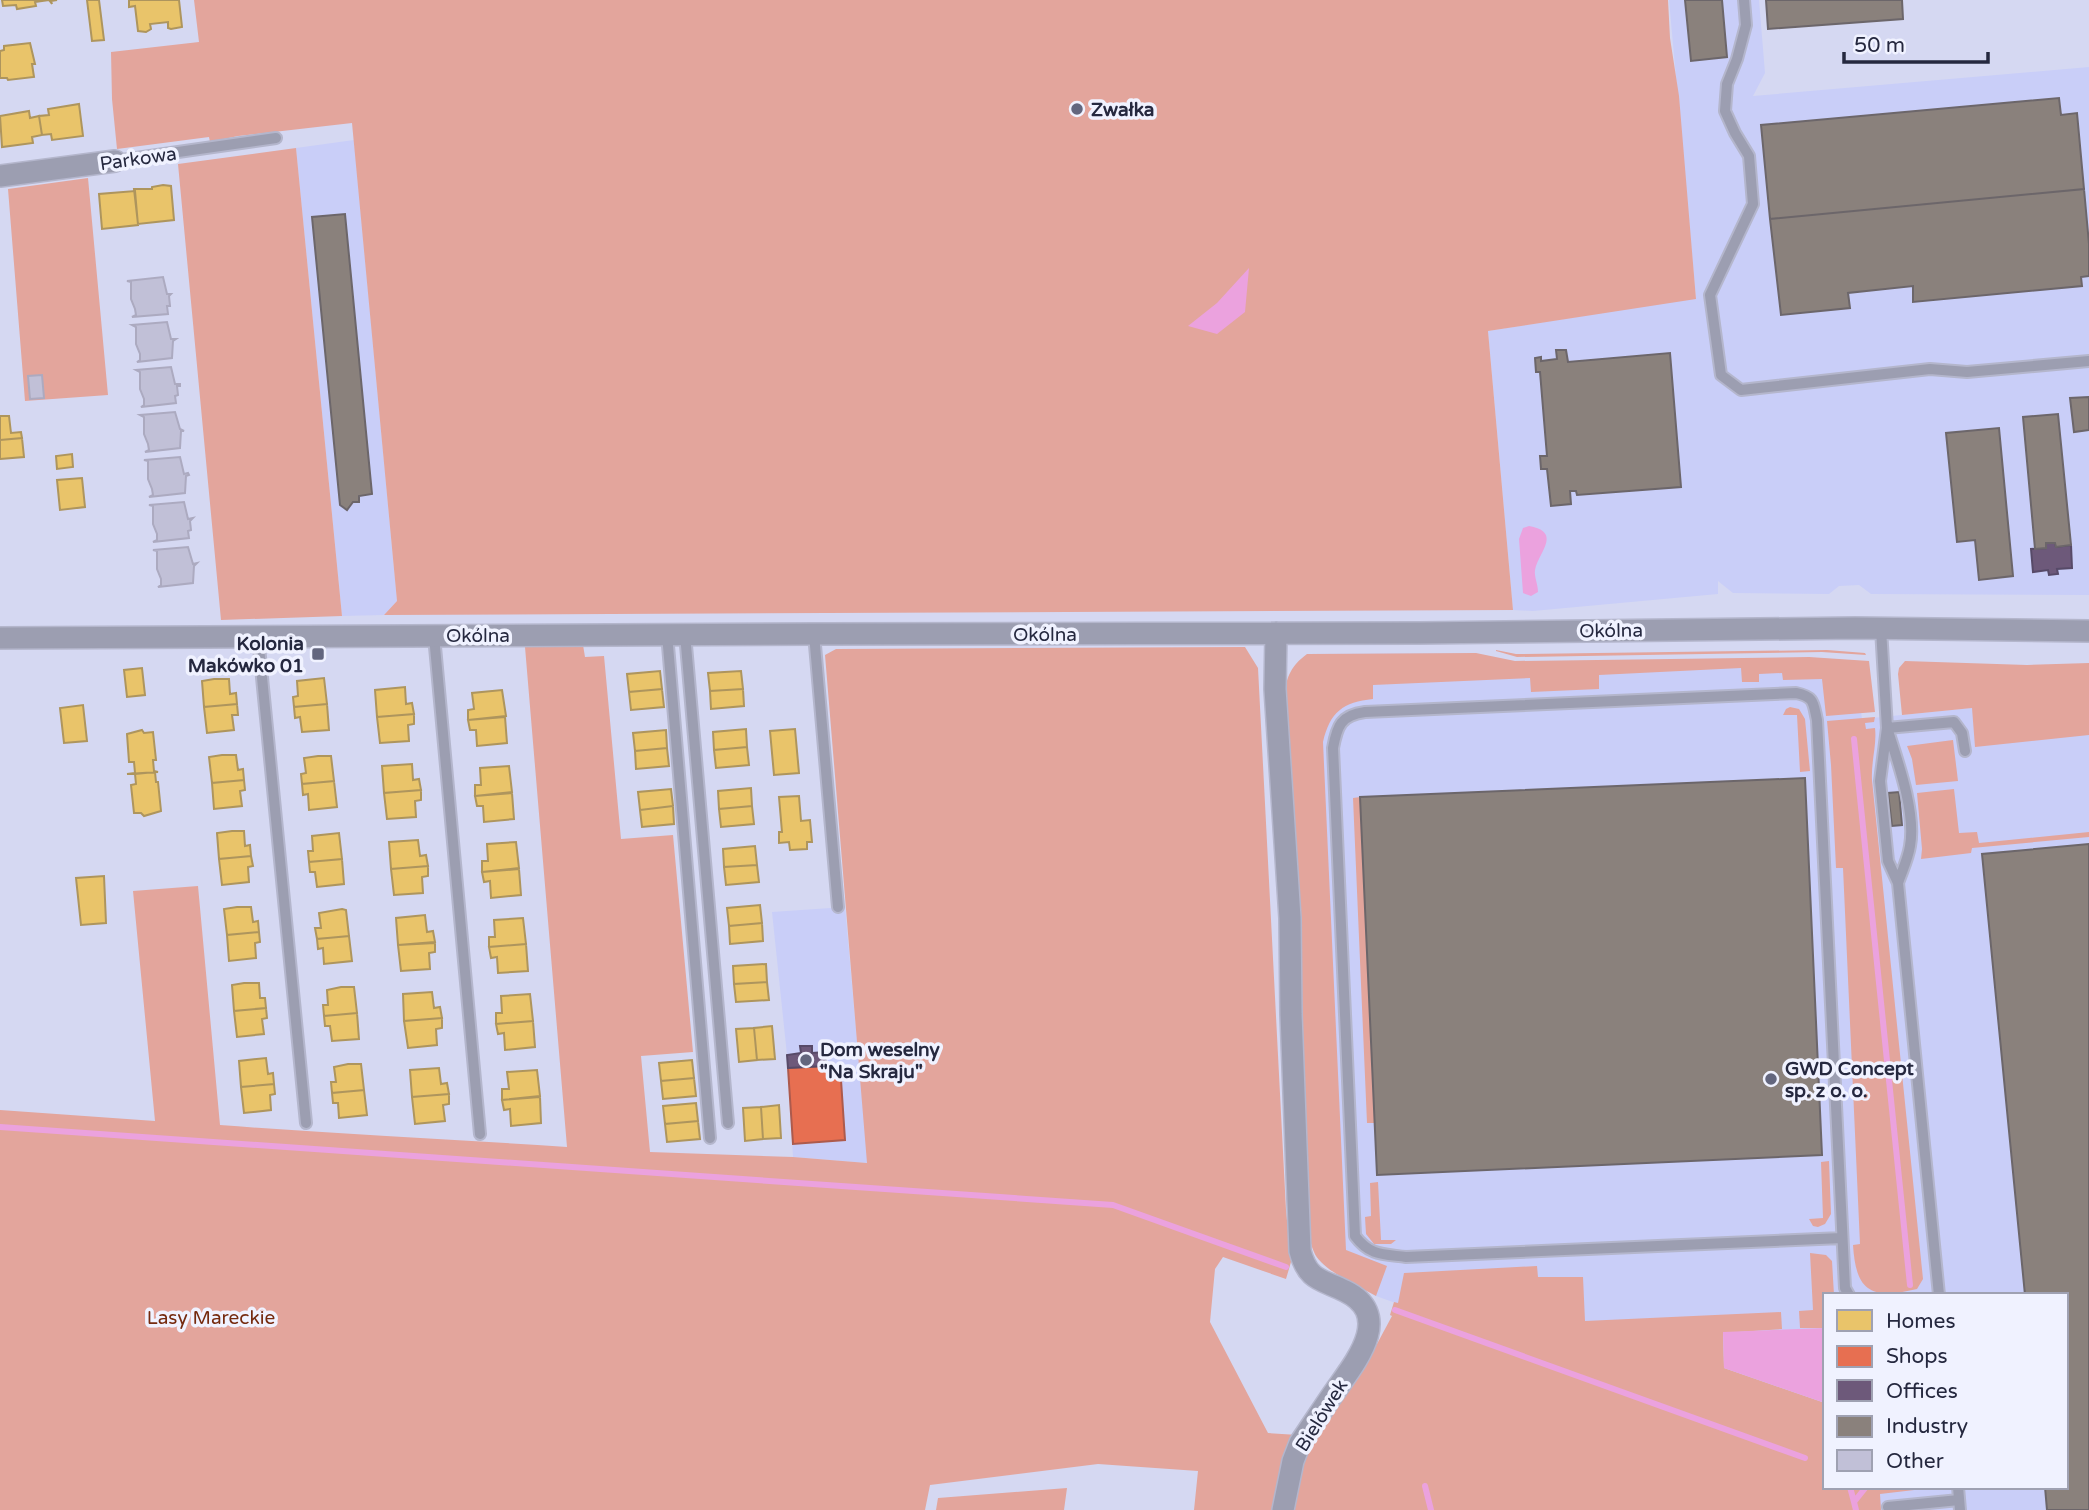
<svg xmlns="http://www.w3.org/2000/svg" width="2089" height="1510" font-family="'Varela Round',sans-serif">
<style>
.built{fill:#c9cef8}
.green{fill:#e3a59c}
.water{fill:#eba2de}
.homes{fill:#e9c46a;stroke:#ae955d;stroke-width:2}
.shops{fill:#e76f51;stroke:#ad5a4c;stroke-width:2}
.offices{fill:#6d597a;stroke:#574a68;stroke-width:2}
.industry{fill:#8a817c;stroke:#6c666a;stroke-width:2}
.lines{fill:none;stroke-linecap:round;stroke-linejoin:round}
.stream{stroke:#eba2de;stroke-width:6}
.building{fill:#c1c0d7;stroke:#acaac0;stroke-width:2}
.lane-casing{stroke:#b4b6cc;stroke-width:14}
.street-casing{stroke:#b4b6cc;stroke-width:24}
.lane{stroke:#9c9eb1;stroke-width:10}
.street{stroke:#9c9eb1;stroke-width:21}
.poi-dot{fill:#63667e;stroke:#f0f2ff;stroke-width:2.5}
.labels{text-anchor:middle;stroke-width:7;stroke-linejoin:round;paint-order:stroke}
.poi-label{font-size:19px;font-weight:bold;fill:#25283f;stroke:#f0f2ff;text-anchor:start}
.street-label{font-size:19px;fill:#25283f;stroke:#f0f2ff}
.park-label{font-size:19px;fill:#752a0f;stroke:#f0f2ff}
</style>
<rect width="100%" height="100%" fill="#d5d8f2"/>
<path class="built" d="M1669 0H1759L1765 73 1753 96 2089 67V595L1871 594 1859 585 1839 586 1829 594 1733 593 1718 581V594L1533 611 1513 610 1488 331 1696 298Z
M354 140 397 601 384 615 342 616 296 148Z
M1476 653 1500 667H1855L1862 719 2089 696V1510H1872L1864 1487H2066V1295H1825V1456L1376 1296 1338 1274 1307 654Z
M845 907 868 1163 793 1157 787 1055 772 912Z"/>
<path class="green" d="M194 0H1668L1670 38 1679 96 1696 299 1488 331 1513 610 384 615 397 601 352 123 238 136 210 142 209 137 117 149 112 99 111 52 199 42Z
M296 148 342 616 221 620 178 164Z
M88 178 108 395 25 401 8 189Z
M583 645 585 657 604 656 621 839 673 835 693 1052 641 1056 650 1152 793 1157 867 1163 825 655 836 649 1245 647 1258 668 1286 1210 1291 1262 1286 1279 1223 1257 1215 1269 1210 1322 1268 1433 1298 1435 1277 1510H1194L1198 1471 1098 1464 930 1485 925 1510H0V1110L155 1121 133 891 198 886 220 1125C336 1134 451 1139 567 1147L525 647Z
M1496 650 1516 654 1827 650 1865 653 1866 655 1822 652 1517 657 1496 651Z
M1476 653 1515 661 1809 657 1869 661 1875 712 1826 716 1822 679 1783 680 1782 673 1759 674V682H1742L1741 668 1599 675V689L1531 692 1530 678 1373 685V699C1343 702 1330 712 1323 742L1346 1250 1387 1266 1376 1296C1359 1286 1321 1270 1314 1252 1309 1241 1308 1226 1307 1214L1284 695C1287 676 1291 666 1307 654Z
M1905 661 2027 665 2089 663V735L1975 747 1972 708 1902 715 1898 674 1899 668Z
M1790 707 1799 709 1805 719 1810 771 1800 772 1797 715H1783L1786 709Z
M1875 717 1874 722 1865 723 1866 729 1875 728C1877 745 1871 761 1872 780L1923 1279 1917 1289C1870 1300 1856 1291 1853 1245L1860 1244 1843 868H1836L1831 765 1827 721Z
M1953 740 1958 781 1916 785 1912 759 1907 746Z
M1954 789 1959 833 1977 832 1979 843 2089 832V837L1972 848 1971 853 1921 859 1922 849 1917 793Z
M1360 797 1375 1123H1367L1353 798Z
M1829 1161 1831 1214 1825 1224 1818 1227 1813 1226 1809 1219 1823 1218 1821 1162Z
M1378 1182 1381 1240H1396L1391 1244H1374L1366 1234 1365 1217 1371 1216 1370 1183Z
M1810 1253 1826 1255 1832 1261 1834 1295H1825V1328H1800L1799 1311 1813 1310Z
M1537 1266 1538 1277H1583L1585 1321 1781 1312 1782 1329 1723 1333 1724 1368 1825 1403V1487H1940L1880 1494 1881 1510H1290L1309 1445 1370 1357 1392 1316 1390 1315 1394 1302 1398 1303 1404 1273Z
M1067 1488 1064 1510H936L938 1498Z"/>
<path class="water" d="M1249 268 1245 312 1217 334 1188 326 1217 303Z
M1529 526C1563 532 1538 553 1535 570 1534 577 1538 584 1538 592L1531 596 1523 593 1519 539 1523 528Z
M1825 1328V1403L1724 1368 1723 1332Z"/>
<path class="homes" d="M2 0H57L51 1 52 4 49 0 35 2 36 6 17 9 16 5 3 6Z
M87 0H99L104 40 92 41Z
M129 0H179L182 27 171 29 168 28V22L150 24 151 29 146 32 138 31 135 6 129 7Z
M30 43 35 64H32L34 77 8 80 7 78H0V51L4 50V46Z
M79 104 83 136 52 140 51 134 42 135 39 116 49 115 48 109Z
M29 111 30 118 39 116 42 135 32 137 33 143 2 147 0 116Z
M163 185 171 186 174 220 138 224 134 189H152V187Z
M135 191 138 225 102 229 99 194Z
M0 416H9L11 433 21 432 22 438 0 440Z
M22 438 24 457 0 459V440Z
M72 454 73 467 57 469 56 456Z
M82 478 85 507 60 510 57 480Z
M142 668 145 695 127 697 124 670Z
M660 671 662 689 629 692 627 674Z
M741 671 743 689 710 691 708 673Z
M324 678 327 704 294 707 293 697 298 696 297 681Z
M214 679H229L230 694 236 693 237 704 204 707 202 681Z
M405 687 406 704 412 703 414 714 377 717 375 690Z
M662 689 664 707 631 710 629 692Z
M743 689 744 706 711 709 710 691Z
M502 690 506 716 468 720V710L474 709 472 693Z
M237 704 238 715H232L234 730 207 733 204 707Z
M327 704 329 730 302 732 300 717 295 718 294 707Z
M83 705 87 741 64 743 60 708Z
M414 714V724L408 725 409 741 380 743 377 717Z
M505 717 507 743 477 746 476 730H470L468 720Z
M746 729 747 747 714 750 713 732Z
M795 729 799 773 774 775 770 731Z
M142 730 144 733 153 732 156 760H153L154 771 158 772 127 774 135 773 134 762H129L127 734Z
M666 730 667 748 635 751 633 733Z
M747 747 749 765 716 768 714 750Z
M667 748 669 766 636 769 635 751Z
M222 755H236L238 770 243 769 244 780 212 783 209 757Z
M318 756H331L334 781 302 784 301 774 306 773 304 758Z
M412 764 413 780 419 779 421 790 384 793 382 766Z
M509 766 512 792 475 796V785H481L480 768Z
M155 772 156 782H158L161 811 144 816 141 813H134L131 785 136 784 135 774Z
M244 780 245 790 240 791 242 806 214 809 212 783Z
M334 781 337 807 309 810 308 794 303 795 302 784Z
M751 788 752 806 719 809 718 791Z
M671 789 673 806 640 810 638 792Z
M421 790V800L415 801 416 817 387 819 384 793Z
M512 793 514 819 484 822 483 806H477L475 796Z
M799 796 801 821 810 820 812 842H807V849L790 850 789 842 779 843V832H782L779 797Z
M673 806 674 824 642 827 640 810Z
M752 806 754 824 721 827 719 809Z
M232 831H244L245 846 250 845 251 856 219 859 217 833Z
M339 833 342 859 309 862 308 851H313L312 836Z
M418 840 420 856 426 855 428 866 391 869 389 842Z
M516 842 519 868 482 872V861H488L487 844Z
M755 846 757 865 724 867 723 849Z
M251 856 253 866 248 867 249 882 222 885 219 859Z
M342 859 344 884 317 887 315 872H310L309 862Z
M757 865 759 882 726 885 724 867Z
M428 866V876L422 877 423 893 394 895 391 869Z
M519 869 521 895 491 898 490 881 484 882 482 872Z
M104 876 106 923 81 925 76 878Z
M760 905 762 923 729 926 727 908Z
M237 907H251L253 922 258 921 259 932 227 935 224 909Z
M342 909 346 910 349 936 317 939 315 928H321L319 913Z
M425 915 427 932 433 931 435 942 398 945 396 918Z
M523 918 526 944 489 947V937H495L494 920Z
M762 923 763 941 730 944 729 926Z
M259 932 260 942 255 943 256 958 229 961 227 935Z
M349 936 352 961 324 964 323 948 318 949 317 939Z
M435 943V952L429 953 430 969 401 971 398 945Z
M526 944 528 971 498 973 497 957 491 958 489 947Z
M766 964 767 982 734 984 733 966Z
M767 982 769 1000 736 1002 734 984Z
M244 983H259L260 998H265L266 1008 234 1011 232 985Z
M341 987H354L357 1013 324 1016 323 1005H328L327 990Z
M432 992 434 1008 440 1007 442 1018 404 1021 403 994Z
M530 994 533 1021 496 1024V1013H502L501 996Z
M266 1008 267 1018 262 1019 264 1034 237 1037 234 1011Z
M357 1013 359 1039 332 1041 330 1026H325L324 1016Z
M442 1018V1028L436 1029 437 1045 408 1048 404 1021Z
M533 1021 535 1047 505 1050 504 1033 498 1034 496 1024Z
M772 1026 775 1059 757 1060 754 1028Z
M754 1028 757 1060 739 1062 736 1029Z
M266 1058 268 1074 273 1073 274 1084 241 1087 239 1061Z
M692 1060 694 1078 661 1081 659 1063Z
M348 1064H361L364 1090 332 1093 331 1082H336L334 1067Z
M439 1068 441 1084 447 1083 449 1094 412 1097 410 1070Z
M537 1070 540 1096 502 1100V1089H509L507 1072Z
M694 1078 696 1096 663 1099 661 1081Z
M274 1084 275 1094 270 1095 271 1110 244 1113 241 1087Z
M364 1090 367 1115 339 1118 338 1103H333L332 1093Z
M449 1094V1104L443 1105 445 1121 415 1124 412 1097Z
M540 1097 541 1123 511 1126 510 1109 504 1110 502 1100Z
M696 1103 698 1121 665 1124 663 1106Z
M779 1105 781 1138 763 1139 761 1107Z
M761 1107 763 1139 745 1141 743 1108Z
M698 1121 700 1139 667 1142 665 1124Z"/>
<path class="shops" d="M840 1065 845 1140 793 1144 788 1068Z"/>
<path class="offices" d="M2046 543H2055L2056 547 2071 545 2072 568 2057 569 2058 574 2049 575 2048 570 2033 572 2031 549 2046 548Z
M800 1046H812V1053L825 1052 826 1066 788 1068 787 1055 801 1053Z"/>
<path class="industry" d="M1685 0H1722L1727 57 1691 61Z
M1766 0H1902L1903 19 1768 29Z
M2059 98 2061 115 2077 113 2084 189 1770 219 1761 125Z
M2084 189 2089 244V276L2081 277 2082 286 1913 302V286L1848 293 1850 308 1781 315 1770 219Z
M345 214 372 494 359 496V502H353L347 510 340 505 312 217Z
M1556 350H1566L1568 362 1670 353 1681 487 1577 495 1576 491H1570L1571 504 1551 506 1547 469H1541L1540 456H1547L1540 372H1536L1535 358 1541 357V361L1557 359Z
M2089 397V430L2074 432 2070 398Z
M2058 414 2071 545 2056 547 2055 543H2046V548L2035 549 2023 417Z
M1999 428 2013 576 1979 580 1975 540 1957 542 1946 433Z
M1805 778 1822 1155 1377 1175 1360 797Z
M1899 792 1902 825 1892 826 1888 793Z
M2089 844V1510H2047L2045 1487H2066V1295H2025L1982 854Z"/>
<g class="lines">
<path class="stream" d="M1854 739 1910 1285
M0 1127 1113 1205 1286 1267
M1395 1310 1805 1458
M1425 1486 1431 1510
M1850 1487 1854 1502
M1856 1510 1854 1502 1866 1487"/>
</g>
<path class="building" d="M163 277 167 294H171L169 296 170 306H167L168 314 132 317 136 315 135 309 131 299V282L127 281Z
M167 322 171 339H176L173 341 172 358 137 362 140 360V354L136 344V327L132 325Z
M171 367 175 384H180V386H177L178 395 175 396 176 403 141 407 144 405V399L140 389V372L136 370Z
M42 375 44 398 30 399 28 376Z
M175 412 180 429 184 431H181L180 448 145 452 149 450 148 444 144 434V417L140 415Z
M180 457 184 474 188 473 189 475 186 476 185 493 149 497 153 495 152 489 148 479V461L144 460Z
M184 502 188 519 193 518 190 521 191 530 188 531 189 538 153 542 157 540V534L153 524V506L149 505Z
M188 547 193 564 197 563 194 566 193 583 158 587 161 585V579L157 569V551L153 550Z"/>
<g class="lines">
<g class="lane-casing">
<path id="lane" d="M1744 0 1746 25 1737 59 1727 84 1725 111 1735 133 1749 156 1753 204 1710 295 1721 375 1741 390 1930 369 1967 372 2089 361
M115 161 276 138
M1881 629 1887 728 1880 781 1888 861 1898 883 1939 1295
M667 634 710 1138
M685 634 728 1123
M814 634 838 907
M434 636 480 1134
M258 637 306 1123
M1887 728 1954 722 1962 733 1965 751
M1889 734C1899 765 1916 814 1910 846 1908 859 1902 871 1898 883
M1842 1238 1406 1257C1383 1254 1370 1256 1355 1236L1333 748C1337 726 1341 715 1365 712L1796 693C1815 697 1813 703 1817 720L1845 1288 1849 1295
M1958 1487 1960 1510
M1888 1507 1959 1500"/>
</g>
<g class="street-casing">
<path id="street" d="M0 176 115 161
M1276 633 1275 689 1290 918 1291 1014 1300 1251C1308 1281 1321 1279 1345 1291 1396 1316 1353 1365 1333 1394 1322 1410 1311 1427 1300 1443L1293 1461 1283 1510
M0 638 814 634 1420 633 1855 628 2089 631"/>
</g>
<use href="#lane" class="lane"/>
<use href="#street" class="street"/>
</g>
<g class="poi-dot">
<circle cx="1077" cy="109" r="7"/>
<rect x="311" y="647" width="14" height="14" rx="3.5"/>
<circle cx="806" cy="1060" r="7"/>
<circle cx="1771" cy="1079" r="7"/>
</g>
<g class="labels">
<g class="poi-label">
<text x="1091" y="116">Zwałka</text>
<text x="304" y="650" text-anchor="end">Kolonia<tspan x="304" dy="22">Makówko 01</tspan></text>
<text x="820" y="1056">Dom weselny<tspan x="820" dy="22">"Na Skraju"</tspan></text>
<text x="1785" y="1075">GWD Concept<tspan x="1785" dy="22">sp. z o. o.</tspan></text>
</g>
<g class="street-label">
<text transform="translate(138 158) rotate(-8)" y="7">Parkowa</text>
<text transform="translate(1611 630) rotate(-1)" y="7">Okólna</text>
<text x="1045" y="641">Okólna</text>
<text x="478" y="642">Okólna</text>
<text transform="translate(1321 1415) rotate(-58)" y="7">Bielówek</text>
</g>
<g class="park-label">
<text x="211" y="1324">Lasy Mareckie</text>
</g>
</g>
<rect x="1823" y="1293" width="245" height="196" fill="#f0f2ff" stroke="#9fa1b2" stroke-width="2"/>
<rect x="1837" y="1310" width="35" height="21" fill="#e9c46a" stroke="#9fa1b2" stroke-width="2"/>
<text x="1886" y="1328" font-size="21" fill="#25283f">Homes</text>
<rect x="1837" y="1346" width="35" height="21" fill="#e76f51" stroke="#9fa1b2" stroke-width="2"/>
<text x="1886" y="1363" font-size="21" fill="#25283f">Shops</text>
<rect x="1837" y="1380" width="35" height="21" fill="#6d597a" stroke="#9fa1b2" stroke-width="2"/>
<text x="1886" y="1398" font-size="21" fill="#25283f">Offices</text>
<rect x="1837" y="1416" width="35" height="21" fill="#8a817c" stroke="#9fa1b2" stroke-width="2"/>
<text x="1886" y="1433" font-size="21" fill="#25283f">Industry</text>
<rect x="1837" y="1450" width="35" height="21" fill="#c1c0d7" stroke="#9fa1b2" stroke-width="2"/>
<text x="1886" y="1468" font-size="21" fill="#25283f">Other</text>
<path d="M1844 52v10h144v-10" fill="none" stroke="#25283f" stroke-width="3.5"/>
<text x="1854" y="52" font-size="21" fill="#25283f" stroke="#f0f2ff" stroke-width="5" paint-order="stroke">50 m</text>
</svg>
